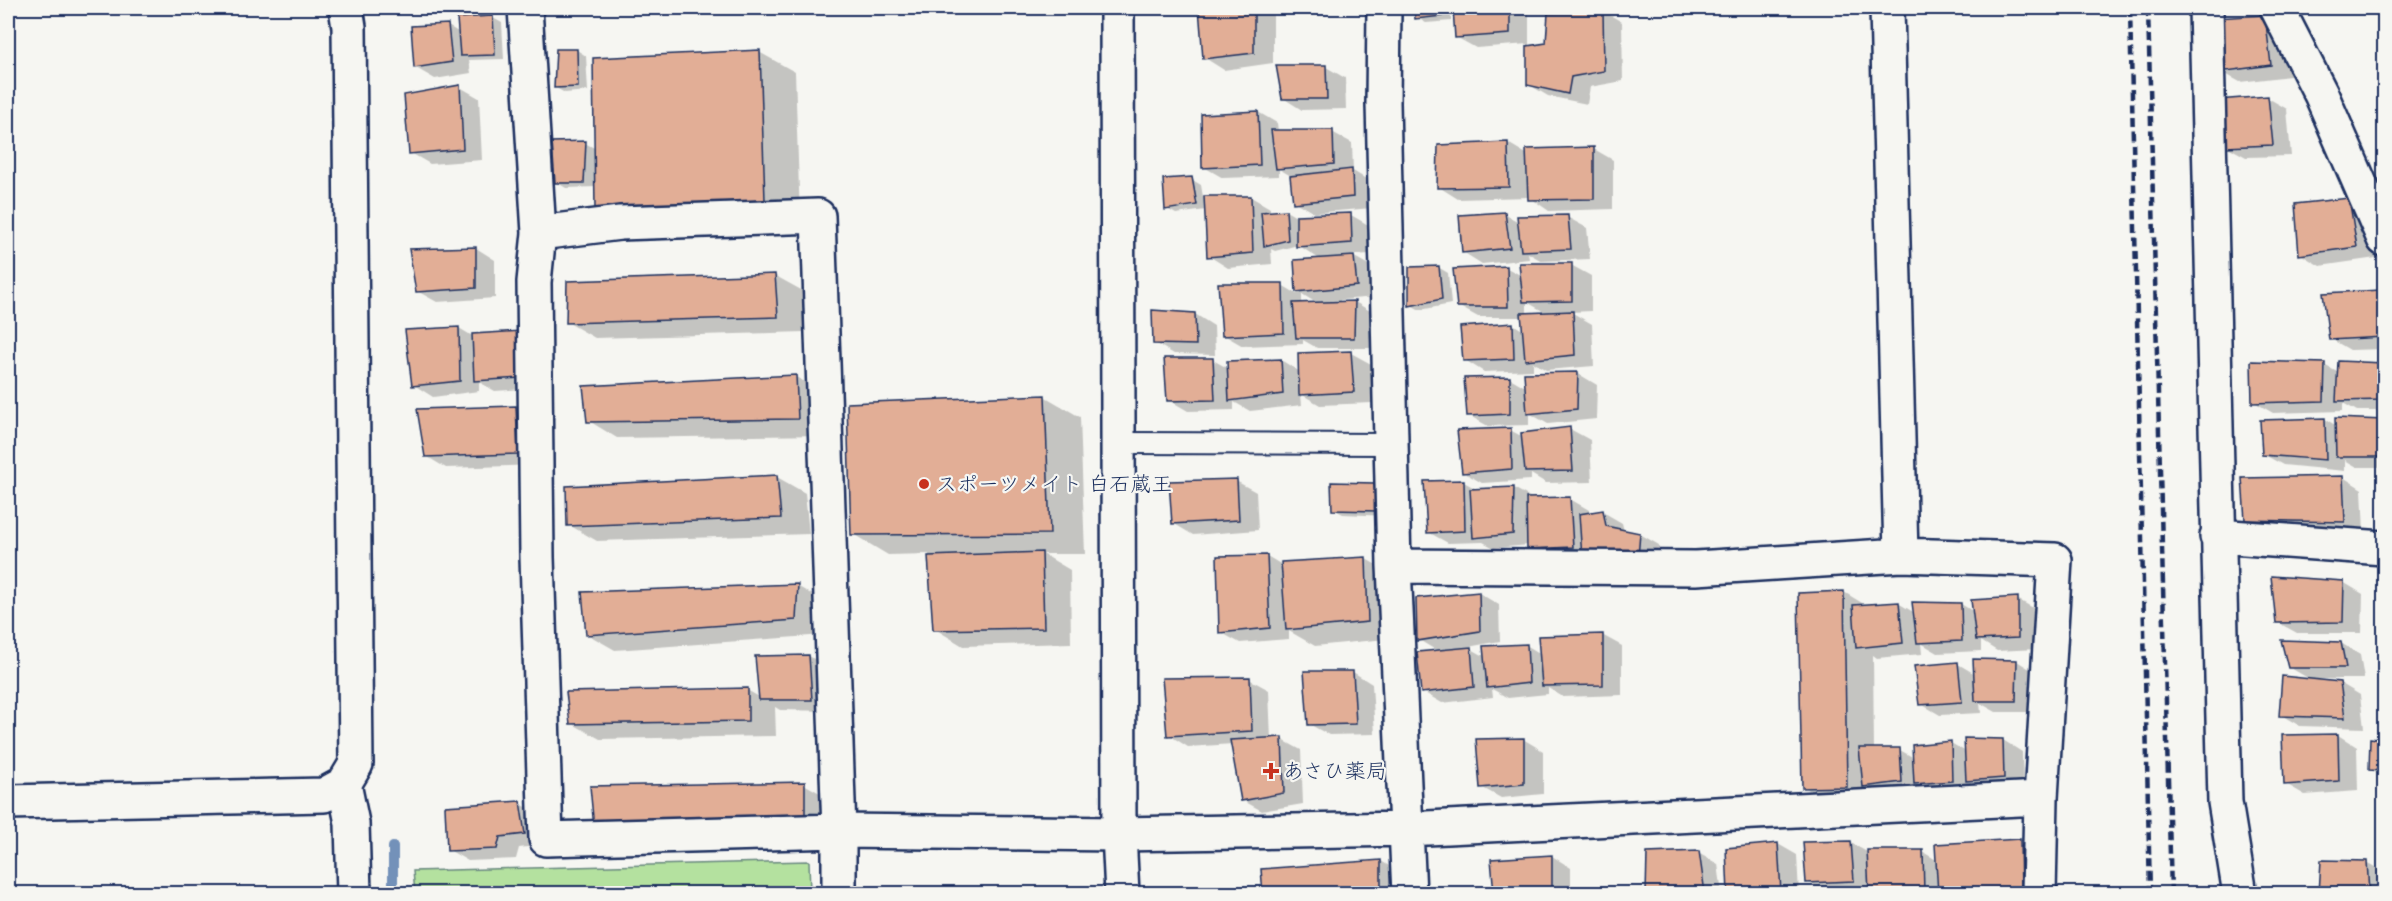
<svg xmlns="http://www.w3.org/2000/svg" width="2392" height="901" font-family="Mynerve,'Klee One',sans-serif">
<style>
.park{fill:#b4e19f;stroke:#68887e;stroke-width:1.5}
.shadow{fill:#0003;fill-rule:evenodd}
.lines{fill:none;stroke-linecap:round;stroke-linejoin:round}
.stream{stroke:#7391b9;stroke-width:10}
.building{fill:#e2ae96;stroke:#1b2f5e;stroke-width:1.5}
.service-casing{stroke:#1b2f5e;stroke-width:24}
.minor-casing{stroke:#1b2f5e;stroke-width:38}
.tertiary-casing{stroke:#1b2f5e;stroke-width:38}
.service{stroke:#f6f6f2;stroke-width:20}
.minor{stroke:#f6f6f2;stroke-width:33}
.tertiary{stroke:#f6f6f2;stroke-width:33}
.rail{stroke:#1b2f5e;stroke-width:4.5;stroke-dasharray:9 4.5;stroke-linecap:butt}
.poi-dot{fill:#c8321e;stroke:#f6f6f2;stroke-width:2}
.labels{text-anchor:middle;stroke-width:4.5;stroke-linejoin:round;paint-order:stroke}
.poi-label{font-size:21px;fill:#1b2f5e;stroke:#f6f6f2;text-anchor:start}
</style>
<rect width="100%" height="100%" fill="#f6f6f2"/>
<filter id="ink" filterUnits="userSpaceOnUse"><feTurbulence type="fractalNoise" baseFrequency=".0167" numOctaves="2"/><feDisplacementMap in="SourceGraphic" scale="12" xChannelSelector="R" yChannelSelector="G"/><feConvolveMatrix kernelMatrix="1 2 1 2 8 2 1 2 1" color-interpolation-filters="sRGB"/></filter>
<g filter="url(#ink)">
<path class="park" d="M809 861 810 894 415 893 413 871Z"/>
<path class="shadow" d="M1200 8H1267L1273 11V63L1224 70 1205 58Z
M1415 8H1451V21L1426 23 1417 18Z
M1454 8H1529V47L1548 44 1550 14 1603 11 1622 22 1623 81 1590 87 1587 104 1548 96 1528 84V44L1476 48 1456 37Z
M2264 16 2284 27 2290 76 2240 82 2220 71Z
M493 18 502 23 504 59 469 60 471 73 435 79 416 68 448 26 460 33Z
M577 50 586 56 588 91 565 93 556 88Z
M759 52 795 72 800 219 596 187 566 188 556 182 585 143 596 149Z
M1326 67 1345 78 1346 109 1302 110 1283 98Z
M460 87 479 98 482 160 430 164 411 153Z
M2268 98 2287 109 2291 156 2246 157 2226 146Z
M1258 112 1277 123 1278 131 1332 132 1352 143 1353 171 1371 182 1372 208 1314 213 1295 202 1291 176 1279 169V176L1223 178 1204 167Z
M1508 143 1528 155 1594 149 1613 160V209L1549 211 1529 197 1458 199 1439 187Z
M1191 179 1201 185 1203 197H1251L1270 208V213L1286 211 1298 218 1351 215 1370 226 1371 254 1351 255 1374 268 1376 297 1340 300V303L1355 302 1375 314 1374 348H1317L1303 340V344L1243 346 1224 335 1282 285 1297 294 1296 262 1321 260 1298 245 1275 251 1271 249 1272 264 1228 268 1209 256 1206 210 1176 214 1167 209ZM1302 294 1318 304H1302Z
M2348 200 2368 211 2376 258 2320 266 2300 254Z
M1504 214 1519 222 1567 217 1587 228 1590 259 1542 261 1528 253 1529 259 1482 264 1463 252Z
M476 248 495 260V298L437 302 417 291Z
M1571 265 1591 276V311L1571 312 1592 324 1594 366 1546 370 1533 362V370L1484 372 1465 360 1513 324 1524 331 1523 317H1478L1458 306 1507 268 1522 276ZM1527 302 1546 313 1527 314Z
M1438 267 1448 273 1451 304 1420 310 1411 305Z
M774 275 803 291 805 332 595 338 567 322Z
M2381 291 2384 294V349L2350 350 2331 339Z
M1195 314 1214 326 1215 355 1174 354 1155 343Z
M459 328 474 337 540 388 495 391 479 382V391L433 397 414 385Z
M1351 353 1371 364 1373 403 1320 405 1301 394 1302 405 1250 411 1234 402V410L1188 411 1169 400 1213 360 1229 369 1281 360 1300 372Z
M2339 362 2384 365V411H2357L2343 403V411L2273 413 2254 402 2324 365 2339 373Z
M1577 373 1597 385 1596 419 1548 424 1529 413V425L1488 426 1468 415 1466 380 1510 378 1527 388Z
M796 377 824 393 826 435 617 438 589 421Z
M1044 396 1080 417 1085 554H1043L1070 570 1071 643 963 646 935 629 929 554 888 555 853 534Z
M515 408 535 419 537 465 446 468 426 456Z
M2325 419 2337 426 2336 420 2384 421V467H2357L2345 460V471L2283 465 2263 454Z
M1570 429 1590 440 1592 482 1546 483 1531 474V480L1482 483 1463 472 1510 430 1523 437Z
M777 477 805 493 809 534 597 541 569 525Z
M2343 477 2362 489 2364 532 2266 531 2246 519Z
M1236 481 1256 492 1258 530 1193 535 1173 523Z
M1464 482 1478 490 1514 488 1533 499H1570L1589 510V514L1603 512 1622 523 1624 531 1640 534 1659 545 1657 569 1548 559 1529 548V545L1494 548 1483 542 1448 543 1428 532Z
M1374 485 1384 490 1387 516 1343 514 1333 509Z
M1267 556 1282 565 1366 559 1394 575 1396 638 1315 646 1289 631V639L1240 643 1220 632Z
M2343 582 2363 594 2362 633H2297L2277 622Z
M797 586 825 602 824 635 615 650 587 634Z
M1844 592 1867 606 1898 603 1915 613 1961 604 1974 612 2017 599 2037 610V649L1997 651 1981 641V651L1938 653 1921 643 1922 654 1877 658 1873 655 1874 750H1900L1914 758V747L1951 743 1966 752 2003 740 2022 752 2023 789 1987 791 1971 782V791L1935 794 1921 786V793L1832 803 1804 787 1800 595Z
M1479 593 1499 605 1500 641 1468 647 1486 657 1526 645 1541 654 1602 635 1622 646V695L1563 697 1548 688V694L1508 698 1492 689 1493 697 1442 703 1423 692 1439 652 1419 640 1418 599Z
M2341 643 2360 655 2364 679H2314V681L2340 683 2360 695 2364 728 2300 726 2281 715 2313 681 2289 667Z
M809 656 828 667 831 711 780 710 775 707 776 736 600 739 571 723 747 690 761 698Z
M2017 661 2036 673 2035 712H1996L1980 703 1981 713 1940 715 1921 704 1958 664 1975 674Z
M1353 672 1372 684 1375 734 1329 735 1309 724Z
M1249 679 1269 690 1271 740 1281 739 1301 750 1303 804 1262 811 1242 800 1233 744 1188 747 1169 735Z
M2338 735 2357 747 2358 791 2305 795 2286 784Z
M1523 739 1543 751V794L1501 798 1481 787Z
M2371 740 2384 742V777L2371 770Z
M804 784 832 800 833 835 624 843Z
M519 803 539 814 544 845 519 848 516 859 468 861 449 850Z
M2020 841 2039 852 2040 894 1827 893 1807 882 1851 843 1867 852H1923L1938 861Z
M1778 844 1797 855 1799 894H1731Z
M1698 853 1718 864 1722 894H1648Z
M1552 856 1571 868V894H1495Z
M1381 861 1409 878V894H1264Z
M2366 862 2384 872V894H2321Z"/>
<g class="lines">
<path class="stream" d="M393 847V894"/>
</g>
<path class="building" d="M1199 8H1254V53L1203 59Z
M1414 8H1442V16L1415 19Z
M1453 8H1510V34L1455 38Z
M1603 9 1604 71 1571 77 1568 94 1527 85V46L1546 43 1548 13Z
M2265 15 2271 65 2219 72 2215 18Z
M493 16 495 55 460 56 457 18Z
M448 24 452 62 414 68 411 26Z
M556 49H577L578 87 554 88Z
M760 50 765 200 595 210 593 58Z
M1276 65H1326L1327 99H1282Z
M460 85 463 149 409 154 404 95Z
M2268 96 2273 145 2225 147 2217 100Z
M1258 111 1260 165 1202 168 1201 114Z
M1271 130H1333L1334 164 1276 169Z
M586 141 584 183H555L552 142Z
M1508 142 1509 187 1437 188 1438 145Z
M1594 147V199L1528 200 1526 149Z
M1352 169 1353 197 1293 203 1290 176Z
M1192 177 1197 205 1165 210 1163 179Z
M1204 196H1251L1253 253 1207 257Z
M2349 198 2357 247 2299 255 2295 204Z
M1286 210 1288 240 1264 246 1261 212Z
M1505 212 1510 248 1462 253 1459 215Z
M1351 213 1352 243 1296 247V215Z
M1568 215 1571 249 1521 251 1517 216Z
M476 247V288L416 292 409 249Z
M1354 256 1357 286 1296 292 1294 260Z
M1519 263H1572V301L1523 302Z
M1439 266 1442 299 1409 306V267Z
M1507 266 1508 307H1457L1453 269Z
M775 274 778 317 566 323 567 281Z
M1218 283H1283L1284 333 1222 336Z
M2381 290 2384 337 2329 340 2323 293Z
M1355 301 1354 338H1296L1293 303Z
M1152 310 1195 313 1196 345 1153 344Z
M1573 311 1575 355 1525 360 1521 313Z
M1513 323 1514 359 1463 361 1460 327Z
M459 327 460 381 412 386 405 330Z
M522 331 521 378 474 381 472 334Z
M1351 351 1354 392 1299 395 1298 353Z
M1164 358H1213L1215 400 1167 401Z
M1281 359 1283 394 1229 401 1227 361Z
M2251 361 2325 363 2324 401 2252 403Z
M2338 361 2384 363V400L2336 401Z
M1578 372 1577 409 1527 414 1524 373Z
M796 375 798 419 587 422 583 386Z
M1510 377V414L1467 416 1464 378Z
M1045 395 1050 534 851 535 847 403Z
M516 406 518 454 425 457 417 409Z
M2325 418 2326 460 2262 455 2260 420Z
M2335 418 2384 420V457H2336Z
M1570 427 1573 471 1525 472 1521 433Z
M1511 428 1512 469 1462 473 1457 430Z
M777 475 781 518 567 526 566 486Z
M2343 476 2345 522 2245 520 2242 478Z
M1237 479 1239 520 1172 524 1169 481Z
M1464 480 1465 531 1427 533 1424 481Z
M1331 482 1374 483 1378 511 1332 510Z
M1514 487 1513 534 1473 538 1470 489Z
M1570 497 1573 547 1527 549 1526 498Z
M1603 510 1606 526 1640 533 1638 558H1582L1579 514Z
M1042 552 1044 628 933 630 928 556Z
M1267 555 1270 628 1219 633 1217 556Z
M1366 557 1368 622 1286 630 1281 562Z
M2271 576 2344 581 2343 622 2276 623Z
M798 584 796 620 586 635 582 592Z
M1844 591 1847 787 1802 788 1798 593Z
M1479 592 1480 631 1417 641 1416 598Z
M2018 597V638L1976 640 1971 600Z
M1899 602 1903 643 1856 648 1853 605Z
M1912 602 1961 603 1962 641 1917 643Z
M1603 634V685L1542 686 1538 636Z
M2281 640 2341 642 2346 668H2288Z
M1527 644 1529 683 1487 688 1483 646Z
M1471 647 1474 687 1421 693 1417 652Z
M809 655 812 700H759L755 656Z
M1973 659 2017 660 2016 701H1975Z
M1958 662 1962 702 1919 705 1914 666Z
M1304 671H1353L1356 724 1308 725Z
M2282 676 2340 682 2345 718 2279 716Z
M1250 677 1252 731 1167 736 1162 678Z
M748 688V721L570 724 566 692Z
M2338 734 2339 781 2284 785 2282 735Z
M1282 737 1284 793 1241 801 1230 740Z
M1524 738V784L1480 788 1476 739Z
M1964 738 2003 739 2004 778 1966 781Z
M2370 738 2384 740V771L2369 770Z
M1951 741 1952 781 1914 784 1912 745Z
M1859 748H1900L1902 782 1863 787Z
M805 782V819L594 828 590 786Z
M520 801 525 834 500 837 497 849 447 851 445 806Z
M2020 839 2021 894H1938L1935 844Z
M1851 841 1854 881 1806 883 1803 842Z
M1778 843 1781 892 1728 894 1726 848Z
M1867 850H1923L1924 894H1869Z
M1699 851 1705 893 1646 894 1647 853Z
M1552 855V894H1494L1491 859Z
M1381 860V894H1263L1261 869Z
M2321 860 2367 861 2369 892 2319 894Z"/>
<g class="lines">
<g class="service-casing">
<path id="service" d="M1118 443 1392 444"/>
</g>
<g class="minor-casing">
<path id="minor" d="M525 8 539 233 534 282 537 557 546 839 839 831 1119 834 1407 829 2041 798
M1384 8 1383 103 1394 566 1409 894
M1887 8 1901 555
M2206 8 2225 802 2240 894
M2277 8 2321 94 2384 239
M539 233 620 223 818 216 839 831V894
M2217 536 2384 548
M1394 566 1696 568 1901 555 2055 560 2041 798 2039 894
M344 784 352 823 354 894"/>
</g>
<g class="tertiary-casing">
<path id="tertiary" d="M1117 8 1119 834 1122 894
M8 802 324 795 344 784 356 764 349 27 346 8"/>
</g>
<use href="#service" class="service"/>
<use href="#minor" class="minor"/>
<use href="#tertiary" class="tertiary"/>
<path class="rail" d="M2130 8 2150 894
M2148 8 2171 894"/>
</g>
</g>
<g class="poi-dot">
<circle cx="924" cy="484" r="6"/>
<path d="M1268 762h6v6h6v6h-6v6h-6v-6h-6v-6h6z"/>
</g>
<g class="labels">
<g class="poi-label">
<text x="936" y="491">スポーツメイト 白石蔵王</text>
<text x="1283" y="778">あさひ薬局</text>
</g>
</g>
<rect width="2392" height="901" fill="none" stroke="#f6f6f2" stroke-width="30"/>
<rect x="15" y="15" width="2362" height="871" fill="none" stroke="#1b2f5e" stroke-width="2" filter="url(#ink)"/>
</svg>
